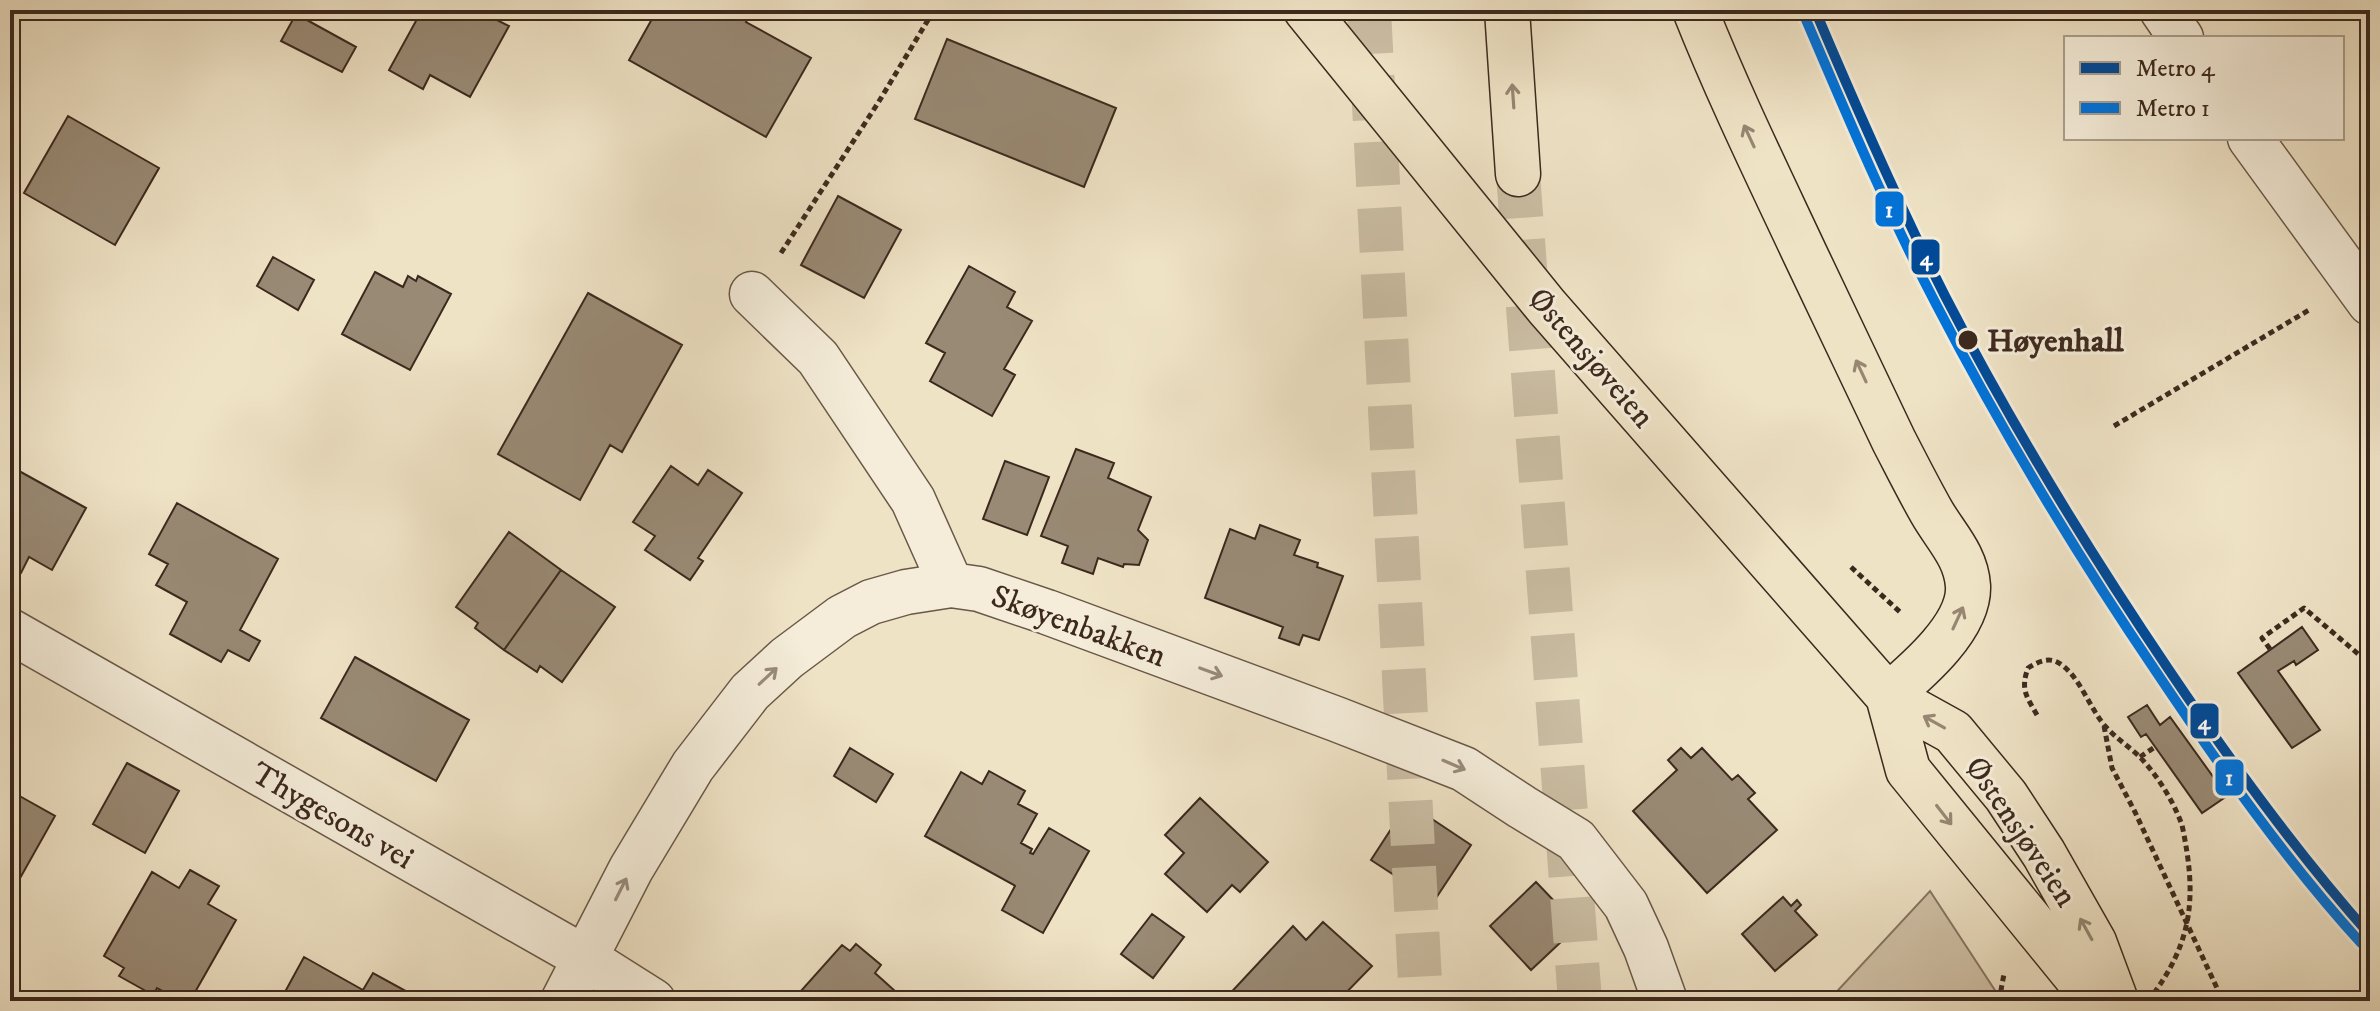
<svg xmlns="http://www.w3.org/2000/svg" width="2380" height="1011" font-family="'IM FELL DW Pica',serif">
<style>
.green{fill:#d1c3a9;stroke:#867664;stroke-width:2}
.building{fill:#998a75;stroke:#3c291e;stroke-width:2}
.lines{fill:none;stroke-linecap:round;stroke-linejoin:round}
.highway-tunnel{stroke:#cbbea4;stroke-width:44;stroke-dasharray:44 22;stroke-linecap:butt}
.minor-casing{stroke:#695848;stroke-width:47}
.major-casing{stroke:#3c291e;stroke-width:47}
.highway-casing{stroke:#3c291e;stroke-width:47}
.path{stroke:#3c291e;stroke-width:5;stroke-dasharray:6 4;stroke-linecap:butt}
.minor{stroke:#f5edda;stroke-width:44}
.major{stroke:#efe3c6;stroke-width:44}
.highway{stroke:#efe3c6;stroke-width:44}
.path-bridge{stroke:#3c291e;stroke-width:5;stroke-dasharray:6 4;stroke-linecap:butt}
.metro-1-casing{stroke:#f5edda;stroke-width:16}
.metro-2-casing{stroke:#f5edda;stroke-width:16}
.metro-1{stroke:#004a98;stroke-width:10}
.metro-2{stroke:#0073db;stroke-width:10}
.oneway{stroke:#968672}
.oneway2{stroke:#988b7c}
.stop-dot{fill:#3c291e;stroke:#f5edda;stroke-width:3}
.labels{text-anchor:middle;stroke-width:6;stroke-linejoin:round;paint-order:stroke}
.stop-label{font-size:32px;font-weight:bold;fill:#3c291e;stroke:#f5edda;text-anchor:start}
.street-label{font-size:32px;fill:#3c291e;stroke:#f5edda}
.line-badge{stroke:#f5edda;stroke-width:3}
.badge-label{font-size:22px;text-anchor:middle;font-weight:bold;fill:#fff}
</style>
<rect width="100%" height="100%" fill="#efe3c6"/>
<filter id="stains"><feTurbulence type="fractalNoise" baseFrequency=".0025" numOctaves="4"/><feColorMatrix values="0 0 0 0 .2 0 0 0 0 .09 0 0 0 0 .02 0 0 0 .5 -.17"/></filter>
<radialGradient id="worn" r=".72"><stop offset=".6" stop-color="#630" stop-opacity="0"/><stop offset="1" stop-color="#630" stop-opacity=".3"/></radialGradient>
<path class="green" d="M1930 891 2002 1001H1828Z"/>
<path class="building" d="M422 10H490L487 15 509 26 470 97 430 75 423 89 389 70Z
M657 10H753L746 22 811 58 766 137 629 60Z
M296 14 356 47 342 72 281 41Z
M947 39 1116 108 1084 187 915 119Z
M68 116 159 168 115 245 24 193Z
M838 196 901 230 864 298 801 265Z
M273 257 314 280 298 310 257 286Z
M969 266 1015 292 1007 307 1032 321 1004 369 1015 375 992 416 930 381 945 353 926 343Z
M375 272 403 287 408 276 416 281 418 276 451 294 410 370 342 334Z
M588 293 682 345 622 452 610 445 580 500 498 454Z
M1076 449 1114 463 1108 478 1151 497 1138 530 1148 540 1139 565 1124 564 1123 567 1098 558 1093 574 1062 563 1068 546 1041 536Z
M1005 461 1049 477 1027 535 983 519Z
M10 466 86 508 52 570 29 557 21 573 10 567Z
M671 466 698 485 708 470 742 493 698 558 703 561 690 580 645 550 655 536 633 522Z
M177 503 278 559 240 630 260 641 249 661 228 650 221 662 170 634 187 602 156 585 168 564 149 554Z
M1260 525 1300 540 1294 555 1318 563 1317 567 1343 576 1319 640 1303 635 1299 645 1279 638 1283 627 1205 598 1230 529 1255 539Z
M509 532 561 570 504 650 475 628 478 623 456 607Z
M561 570 615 607 562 682 540 666 537 672 504 650Z
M2302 627 2318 650 2296 665 2294 661 2278 671 2320 730 2292 748 2238 673Z
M355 657 469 720 436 781 321 718Z
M2147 705 2160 725 2170 717 2227 796 2202 813 2146 734 2141 737 2128 717Z
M850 748 893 774 876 802 834 776Z
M1681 748 1691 758 1702 748 1732 780 1738 775 1755 793 1748 799 1777 830 1707 893 1633 811 1677 770 1668 760Z
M127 763 179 791 145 853 93 824Z
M989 771 1025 791 1018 804 1037 814 1021 843 1032 849 1030 853 1033 854 1049 828 1089 851 1043 933 1002 910 1015 886 1014 885 925 836 961 772 982 784Z
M16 794 55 816 10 896V803Z
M1200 798 1268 862 1240 892 1232 885 1207 912 1165 874 1184 853 1165 835Z
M1408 803 1471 845 1434 901 1371 860Z
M190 870 219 886 208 904 236 920 190 1001H181L157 988 153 995 119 976 124 968 104 956 152 872 179 888Z
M1536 882 1578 926 1531 970 1490 926Z
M1783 897 1791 906 1797 900 1801 905 1795 911 1817 935 1775 971 1742 934Z
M1152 914 1184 937 1153 978 1121 954Z
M1323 922 1372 966 1338 1001H1223L1293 926 1306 940Z
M856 944 881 965 875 973 906 1001H792L842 945 850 951Z
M304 957 363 990 373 973 413 995 410 1001H280Z"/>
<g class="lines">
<path class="highway-tunnel" d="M1369 10 1421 1001
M1518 174 1580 1001"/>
<g class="minor-casing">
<path id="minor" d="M2162 10 2181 38
M2250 138 2370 303
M752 294 818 358 913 500 951 585
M10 631 585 958 653 1001
M563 1001 631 869 693 766 750 692 787 658 842 617 871 602 906 592 951 585 979 589 1047 612 1336 719 1464 769 1522 807 1576 840 1626 905 1646 948 1665 1001"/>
</g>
<g class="major-casing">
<path id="major" d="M1306 10 1547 307 1888 696 1953 732 2006 796 2044 854 2094 942 2116 1001
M1888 696 1908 770 2096 1001"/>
</g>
<g class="highway-casing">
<path id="highway" d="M1507 10 1518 174
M1695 10C1728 93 1767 173 1805 254 1835 316 1864 379 1894 441 1906 464 1918 488 1931 511 1945 536 1966 555 1968 586 1970 627 1916 672 1888 696"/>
</g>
<path class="path" d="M781 253 878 103 934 10
M2114 426 2309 310
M1851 567 1900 612
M2270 649 2262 638 2304 608 2370 664
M2037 715C2027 697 2020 690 2028 668 2036 663 2047 657 2057 662 2079 673 2090 710 2106 727 2116 738 2128 746 2139 756 2157 775 2173 800 2182 825
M2104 726 2112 768 2135 812 2223 1001
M2140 757 2155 747
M2003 1001 2001 990 2004 974"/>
<use href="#minor" class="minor"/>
<use href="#major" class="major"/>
<use href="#highway" class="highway"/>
<path class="path-bridge" d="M2148 1001C2194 942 2197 896 2182 825"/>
<g class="metro-1-casing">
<path id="metro-1" d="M1815 10C1856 107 1898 203 1945 296 2012 426 2088 550 2169 670 2231 762 2296 852 2370 935"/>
</g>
<g class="metro-2-casing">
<path id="metro-2" d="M1804 15C1846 113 1887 211 1937 306 2003 433 2077 555 2157 673 2220 767 2285 859 2361 943"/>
</g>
<use href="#metro-1" class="metro-1"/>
<use href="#metro-2" class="metro-2"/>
</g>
<defs><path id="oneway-shaft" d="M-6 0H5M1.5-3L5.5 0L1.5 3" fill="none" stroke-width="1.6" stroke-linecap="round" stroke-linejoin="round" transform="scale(2)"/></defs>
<g class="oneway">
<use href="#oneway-shaft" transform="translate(1513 96) rotate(-94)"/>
<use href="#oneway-shaft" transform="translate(1749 136) rotate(-115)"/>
<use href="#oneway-shaft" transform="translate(1861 371) rotate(-115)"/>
<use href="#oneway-shaft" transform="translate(1958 618) rotate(-65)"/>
<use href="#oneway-shaft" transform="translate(1934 722) rotate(-151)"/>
<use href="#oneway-shaft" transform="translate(1944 815) rotate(52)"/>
<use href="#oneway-shaft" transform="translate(2086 929) rotate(-119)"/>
</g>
<g class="oneway2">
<use href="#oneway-shaft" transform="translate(1211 672) rotate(20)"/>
<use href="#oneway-shaft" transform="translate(768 676) rotate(-43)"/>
<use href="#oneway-shaft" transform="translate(1454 765) rotate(23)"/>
<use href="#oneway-shaft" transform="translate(621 889) rotate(-63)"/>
</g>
<circle class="stop-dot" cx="1968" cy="340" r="11"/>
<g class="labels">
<g class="stop-label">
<text x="1987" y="351">Høyenhall</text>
</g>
<g class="street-label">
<text transform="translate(1592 357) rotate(49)" y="11">Østensjøveien</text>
<text transform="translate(1079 625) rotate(20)" y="11">Skøyenbakken</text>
<text transform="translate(333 815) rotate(30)" y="11">Thygesons vei</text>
<text transform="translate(2022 831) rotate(56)" y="11">Østensjøveien</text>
</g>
</g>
<g class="line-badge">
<rect x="1874" y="190" width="31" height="38" rx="8" fill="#0073db"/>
<rect x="1910" y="238" width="31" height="38" rx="8" fill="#004a98"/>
<rect x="2189" y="702" width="31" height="38" rx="8" fill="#004a98"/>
<rect x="2214" y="758" width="31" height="39" rx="8" fill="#0073db"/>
</g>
<g class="badge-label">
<text x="1889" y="217">1</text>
<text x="1926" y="265">4</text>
<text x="2204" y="729">4</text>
<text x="2229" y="785">1</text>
</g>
<rect width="2380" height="1011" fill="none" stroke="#efe3c6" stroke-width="40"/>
<rect x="12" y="12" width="2356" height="987" fill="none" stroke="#3c291e" stroke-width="4"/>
<rect x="20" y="20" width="2340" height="971" fill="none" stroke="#3c291e" stroke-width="2"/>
<rect x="2064" y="36" width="280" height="104" fill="#f5edda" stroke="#ab9f8f" stroke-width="2"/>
<rect x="2080" y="62" width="40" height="12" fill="#004a98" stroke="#ab9f8f" stroke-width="2"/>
<text x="2136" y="76" font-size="24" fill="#3c291e">Metro 4</text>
<rect x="2080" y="102" width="40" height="12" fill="#0073db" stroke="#ab9f8f" stroke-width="2"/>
<text x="2136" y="116" font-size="24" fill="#3c291e">Metro 1</text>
<rect width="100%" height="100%" filter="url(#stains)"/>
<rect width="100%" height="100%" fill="url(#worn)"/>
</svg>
